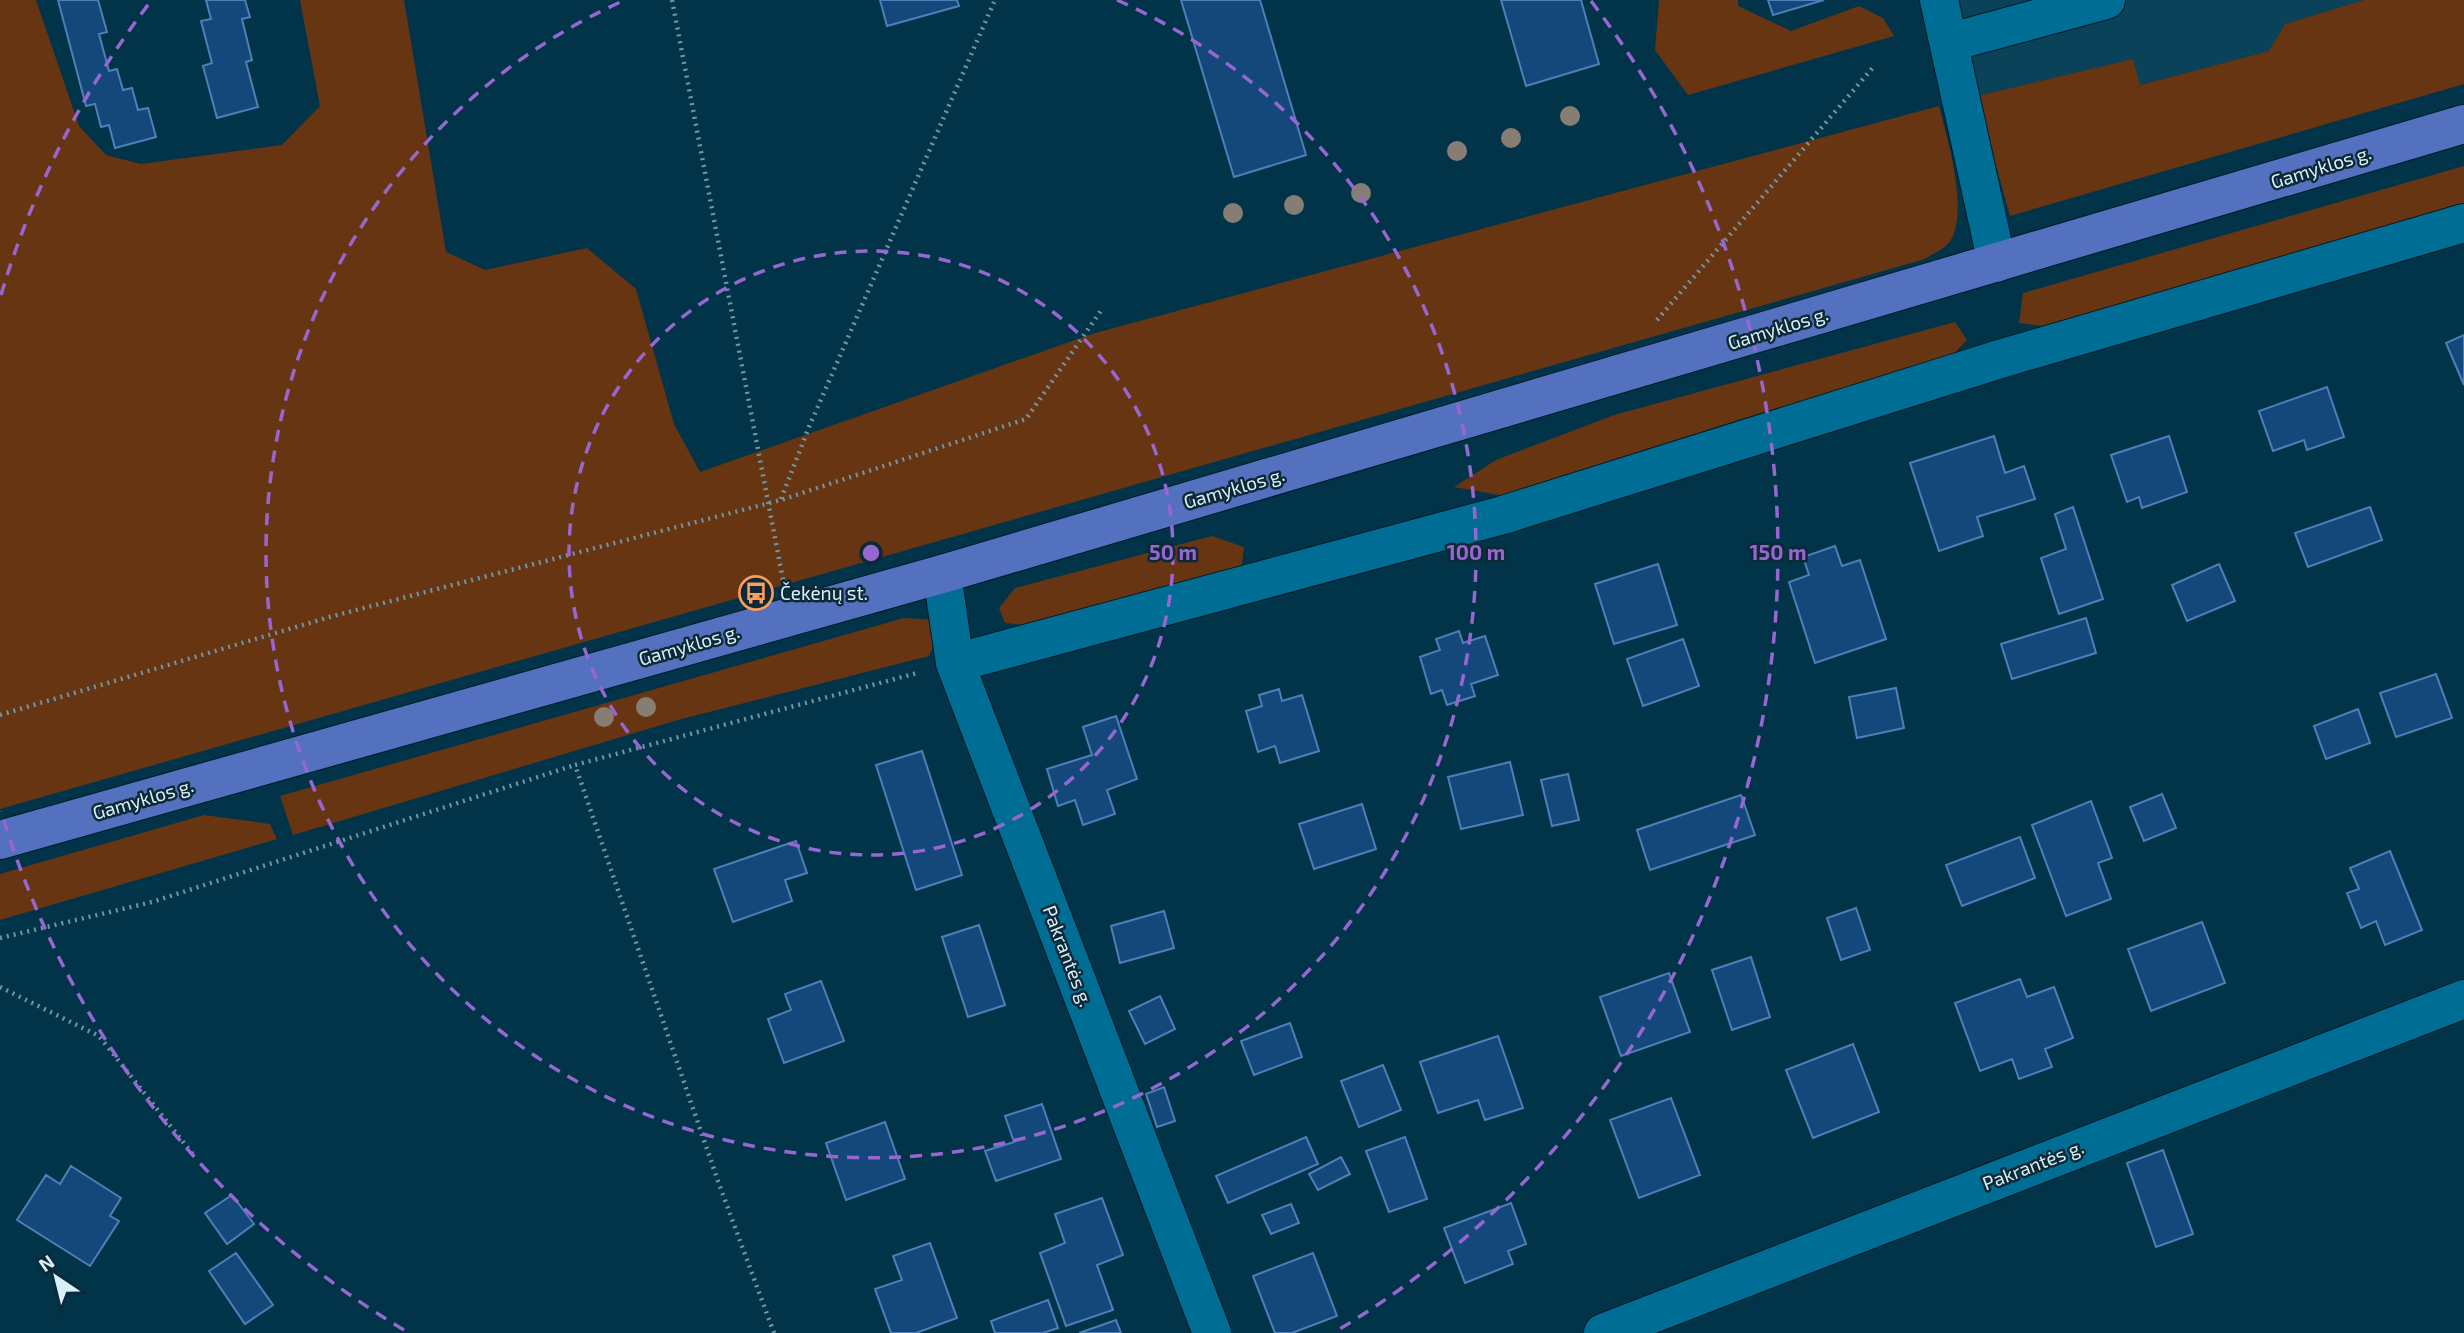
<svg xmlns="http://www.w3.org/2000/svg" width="2464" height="1333" font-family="'Exo 2',sans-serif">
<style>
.built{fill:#094259}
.green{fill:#683512}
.building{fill:#14487b;stroke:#4d80b8;stroke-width:2}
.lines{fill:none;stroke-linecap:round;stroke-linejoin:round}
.minor-casing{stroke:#011b27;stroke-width:40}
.major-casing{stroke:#011b27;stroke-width:40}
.path{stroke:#7195a6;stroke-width:4.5;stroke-dasharray:2 5;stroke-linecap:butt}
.minor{stroke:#006e94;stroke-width:38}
.major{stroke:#5371bf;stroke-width:38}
.tree{fill:#867e75}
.ring{fill:none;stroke:#9766d1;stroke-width:3.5;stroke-dasharray:12 9}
.labels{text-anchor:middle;stroke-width:5;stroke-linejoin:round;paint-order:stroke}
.street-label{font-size:19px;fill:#d8effc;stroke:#0e2936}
.poi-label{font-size:19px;fill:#d8effc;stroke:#0e2936;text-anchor:start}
.centre{fill:#9766d1;stroke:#0e2936;stroke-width:3.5}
.ring-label{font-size:21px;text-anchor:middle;font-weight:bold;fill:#9766d1;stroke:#0e2936;stroke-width:5;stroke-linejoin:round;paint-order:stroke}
</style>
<rect width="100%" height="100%" fill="#013449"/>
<path class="built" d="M1951 0H2364L2285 24 2269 51 2139 85 2133 59 1977 96Z"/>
<path class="green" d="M0 0H36L79 126 106 155 141 164 282 145 320 106 300 0H404L446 252 485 270 587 248 636 289 674 424 700 472 1095 333 1939 106C1947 137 1971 217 1948 244 1942 250 1932 254 1925 259L0 809Z
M1659 0H1738V6L1791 31 1859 6 1883 18 1894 36 1688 95 1655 50Z
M2364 0H2464V84L2010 216 1977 96 2133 59 2140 85 2269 51 2285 24Z
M2464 166V207L2043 326 2019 323 2023 293Z
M1955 322 1967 340 1948 360 1505 496 1454 487 1496 460 1614 415Z
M1212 536 1244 547 1242 564 1210 586 1044 627 1005 623 999 608 1015 588Z
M904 618 936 620 938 636 929 656 678 720 293 835 280 796Z
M204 815 270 824 277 839 0 920V874Z"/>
<path class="building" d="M58 0H98L107 32 99 34 109 71 117 69 123 90 132 88 138 110 148 108 156 137 115 148 109 125 101 127 95 104 86 106Z
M206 0H245L250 17 242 19 252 60 246 62 258 107 217 118 203 66 212 63 201 21 211 19Z
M880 0H957L959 6 887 26Z
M1181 0H1260L1306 155 1234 177Z
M1501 0H1581L1599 64 1526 86Z
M1768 0H1824L1773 15Z
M2464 335V385L2446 343Z
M2327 387 2344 437 2307 450 2304 440 2273 451 2259 411Z
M1994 436 2005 473 2024 466 2035 499 1977 517 1983 536 1939 551 1910 463Z
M2169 436 2187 492 2142 508 2139 497 2127 502 2111 455Z
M2073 507 2103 599 2059 614 2041 558 2066 549 2055 514Z
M2370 507 2382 540 2308 567 2295 533Z
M1835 546 1842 566 1860 560 1886 639 1815 663 1789 582 1809 575 1803 557Z
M1658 564 1677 625 1614 644 1595 584Z
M2219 564 2235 601 2187 621 2172 585Z
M2086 618 2096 653 2012 679 2001 644Z
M1459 631 1463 643 1485 636 1498 675 1471 684 1475 696 1447 705 1442 690 1431 694 1420 657 1440 650 1436 639Z
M1683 639 1699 686 1643 706 1627 659Z
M2436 674 2452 718 2396 737 2380 693Z
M1896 688 1904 728 1857 738 1849 697Z
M1279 689 1282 701 1302 695 1319 751 1280 763 1275 746 1258 752 1246 711 1262 706 1259 695Z
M2358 709 2370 743 2326 759 2314 726Z
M1116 716 1137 779 1107 790 1115 814 1083 825 1075 800 1058 806 1047 769 1092 755 1083 727Z
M922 751 962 875 916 890 876 765Z
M1510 762 1523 815 1461 829 1448 777Z
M1568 774 1579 820 1552 826 1541 780Z
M2162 794 2176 828 2144 841 2130 807Z
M1741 795 1755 835 1650 870 1637 830Z
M2091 801 2112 858 2098 863 2111 899 2066 916 2032 825Z
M1362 804 1376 849 1314 869 1299 824Z
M2020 837 2035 878 1962 906 1946 865Z
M796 841 807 873 785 880 792 901 733 922 714 869Z
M2390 851 2422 930 2385 945 2376 921 2361 928 2347 893 2359 889 2350 868Z
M1856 908 1870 950 1841 960 1827 918Z
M1164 911 1174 948 1120 963 1111 926Z
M2202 922 2225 983 2151 1011 2128 949Z
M979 925 1005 1005 968 1017 942 937Z
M1751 957 1770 1017 1732 1030 1712 970Z
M1669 973 1690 1032 1621 1056 1600 997Z
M2020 979 2027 997 2054 987 2073 1038 2045 1049 2052 1067 2019 1079 2012 1059 1980 1071 1955 1003Z
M821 981 844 1041 784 1063 768 1019 791 1010 785 994Z
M1160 996 1175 1029 1145 1044 1129 1011Z
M1290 1023 1302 1057 1254 1075 1241 1041Z
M1498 1036 1523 1108 1485 1120 1478 1100 1438 1113 1420 1062Z
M1853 1044 1879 1112 1813 1138 1786 1070Z
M1383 1065 1401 1110 1359 1127 1341 1081Z
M1164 1087 1175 1121 1157 1127 1146 1094Z
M1671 1098 1700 1175 1639 1198 1610 1120Z
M1042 1104 1061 1159 996 1181 985 1151 1014 1142 1005 1116Z
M885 1122 905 1179 846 1200 826 1143Z
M1306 1137 1318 1164 1228 1203 1216 1176Z
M1405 1137 1427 1199 1389 1212 1366 1151Z
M2163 1150 2193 1234 2156 1247 2127 1163Z
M1341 1157 1350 1174 1318 1190 1309 1174Z
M71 1166 121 1198 110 1216 119 1221 90 1266 17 1220 46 1175 60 1184Z
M232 1195 254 1224 227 1244 205 1213Z
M1102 1198 1123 1255 1097 1265 1113 1310 1066 1326 1040 1253 1065 1243 1055 1214Z
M1511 1203 1526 1244 1508 1251 1513 1264 1465 1283 1444 1228Z
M1291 1204 1299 1223 1271 1234 1262 1215Z
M930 1243 957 1318 916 1333H891L875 1289 902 1280 893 1256Z
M236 1253 273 1305 245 1324 209 1271Z
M1313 1253 1337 1316 1292 1333H1275L1253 1276Z
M1048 1300 1058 1328 1043 1333H995L991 1321Z
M1116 1320 1121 1333H1079Z"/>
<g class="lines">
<g class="minor-casing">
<path id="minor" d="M1939 0 1997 263
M1951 42 2106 0
M942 574 955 663 1212 1333
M955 663 1503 515 2000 359 2464 223
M1603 1333 2464 999"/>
</g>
<g class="major-casing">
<path id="major" d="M0 840 942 574 2464 124"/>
</g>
<path class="path" d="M672 0 783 580
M1657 320 1875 65
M781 499 809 427 994 2
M0 715 333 616 781 500 1026 419 1102 309
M0 938 152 902 575 765
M0 987 99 1036 195 1157
M774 1333 719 1184 575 765 917 673"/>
<use href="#minor" class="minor"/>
<use href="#major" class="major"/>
</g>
<g class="tree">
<circle cx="1570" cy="116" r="10"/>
<circle cx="1511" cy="138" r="10"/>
<circle cx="1457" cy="151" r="10"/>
<circle cx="1361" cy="193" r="10"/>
<circle cx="1294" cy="205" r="10"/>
<circle cx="1233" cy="213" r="10"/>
<circle cx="646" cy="707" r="10"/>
<circle cx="604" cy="717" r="10"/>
</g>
<g class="ring">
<circle cx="871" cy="553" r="302"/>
<path d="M1117 0A605 605 0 1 1 625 0"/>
<path d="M404 1330A907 907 0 0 1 1 811M1 295A907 907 0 0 1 151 1M1591 1A907 907 0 0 1 1338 1330"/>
</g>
<defs>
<g id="bus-ring" transform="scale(1.75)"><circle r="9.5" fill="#0e2936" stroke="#ff9b5b" stroke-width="1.5"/><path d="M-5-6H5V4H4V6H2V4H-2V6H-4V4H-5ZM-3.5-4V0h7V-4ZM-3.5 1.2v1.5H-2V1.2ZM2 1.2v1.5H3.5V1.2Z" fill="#ff9b5b"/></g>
</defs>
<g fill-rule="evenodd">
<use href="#bus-ring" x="756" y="593"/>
</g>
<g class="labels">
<g class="street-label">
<text transform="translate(2321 167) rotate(-17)" y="7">Gamyklos g.</text>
<text transform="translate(1778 328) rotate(-17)" y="7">Gamyklos g.</text>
<text transform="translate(1234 488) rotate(-16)" y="7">Gamyklos g.</text>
<text transform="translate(689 645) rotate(-16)" y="7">Gamyklos g.</text>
<text transform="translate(143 799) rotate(-16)" y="7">Gamyklos g.</text>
<text transform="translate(1068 956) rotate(69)" y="7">Pakrantės g.</text>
<text transform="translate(2033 1165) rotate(-21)" y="7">Pakrantės g.</text>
</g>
<g class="poi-label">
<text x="780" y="600">Čekėnų st.</text>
</g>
</g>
<circle cx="871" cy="553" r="10" class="centre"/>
<g class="ring-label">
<text x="1173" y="560">50 m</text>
<text x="1476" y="560">100 m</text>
<text x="1778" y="560">150 m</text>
</g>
<g transform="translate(56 1277) rotate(325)" stroke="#0e2936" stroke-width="5" paint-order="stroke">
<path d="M0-5L12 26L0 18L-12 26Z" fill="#d8effc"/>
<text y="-10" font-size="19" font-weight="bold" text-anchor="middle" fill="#d8effc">N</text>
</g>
</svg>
